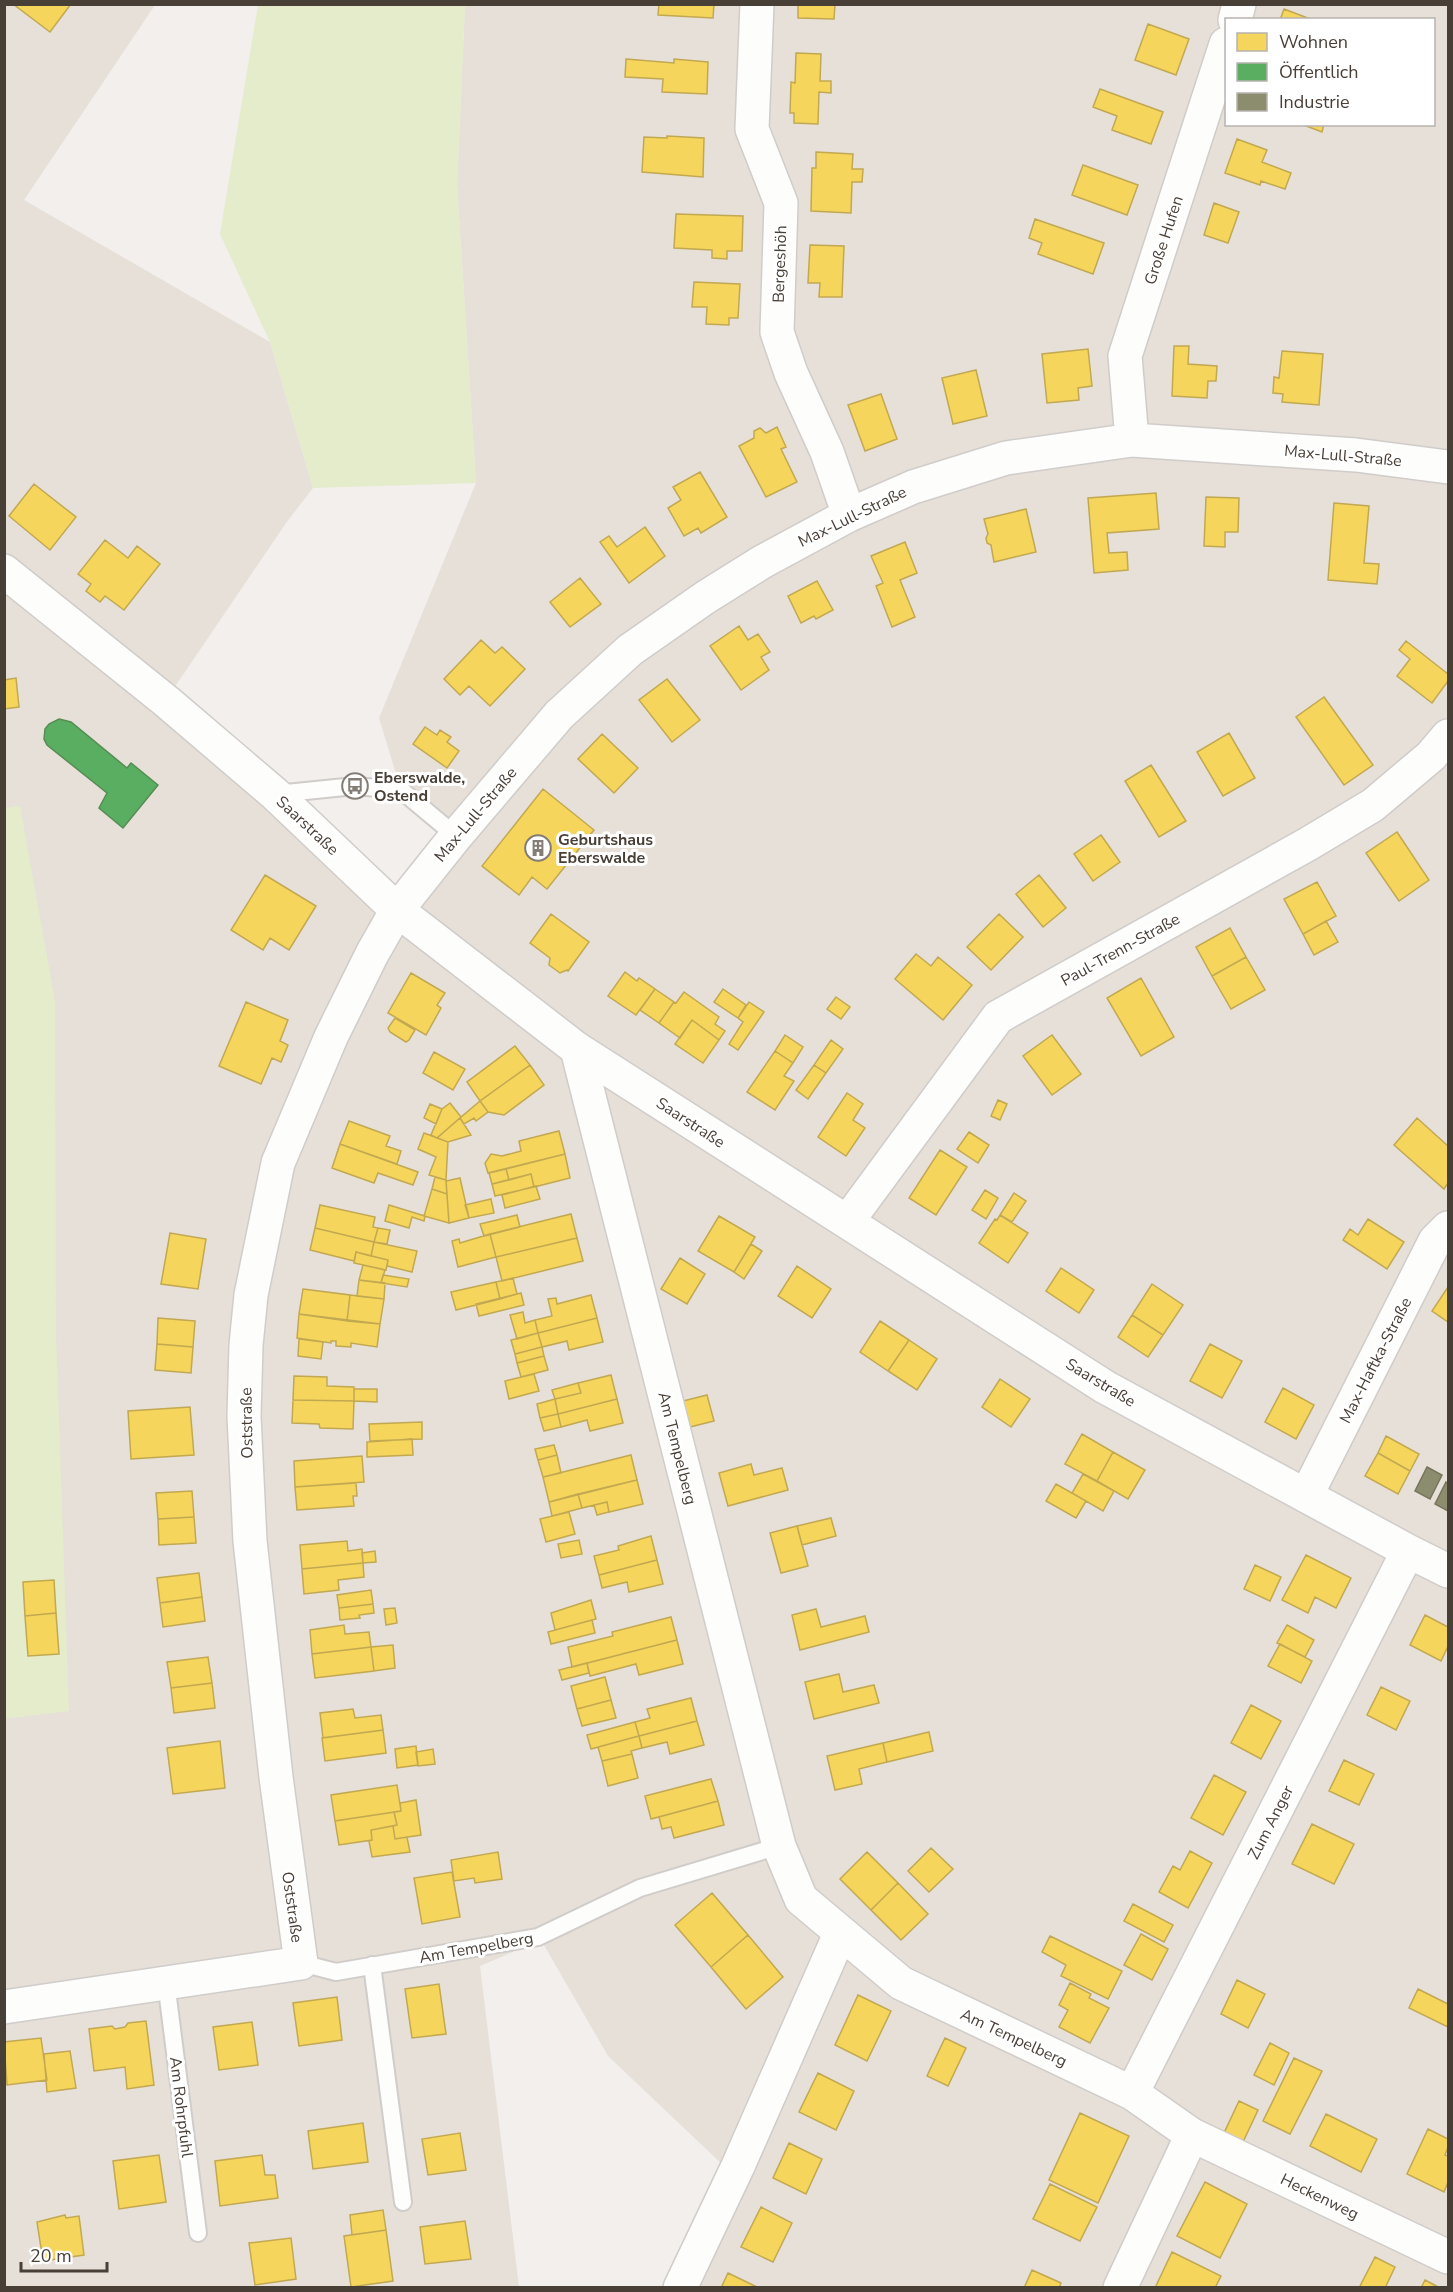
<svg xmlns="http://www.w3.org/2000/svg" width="1453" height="2292" font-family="'Nunito Sans',sans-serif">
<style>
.residential{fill:#e6e0d9;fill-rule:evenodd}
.green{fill:#e4eccc}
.homes{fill:#f6d55c;stroke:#c2a851;stroke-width:1.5}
.public{fill:#5aae61;stroke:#558d54;stroke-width:1.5}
.industry{fill:#8c8c6e;stroke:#78755e;stroke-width:1.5}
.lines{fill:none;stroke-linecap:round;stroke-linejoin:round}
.service-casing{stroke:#d0ccc9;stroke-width:20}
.minor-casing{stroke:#d0ccc9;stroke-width:36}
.service{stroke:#fdfdfc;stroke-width:16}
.minor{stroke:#fdfdfc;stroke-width:33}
.labels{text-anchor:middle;stroke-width:6;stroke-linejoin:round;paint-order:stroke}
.street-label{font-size:16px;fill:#483f37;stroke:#fff}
.poi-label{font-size:16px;font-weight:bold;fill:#483f37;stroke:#fff;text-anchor:start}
</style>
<rect width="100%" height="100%" fill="#f2efec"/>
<path class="residential" d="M5 5H155L24 200 270 342 313 488 286 523 174 688 397 910 456 836 401 790 379 718 476 483 457 185 465 5H1448V2287H673L724 2166 608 2056 541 1940 480 1966 519 2287 5 2288ZM1226 20H1434V124H1226Z"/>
<path class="green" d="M258 5H465L457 185 476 483 313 488 270 342 220 234Z
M20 806 55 1001 56 1332 69 1711 5 1719 4 808Z"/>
<path class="homes" d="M13 4H71L50 32Z
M659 4H714L713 18 658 15Z
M798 4H835L834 19 798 18Z
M1284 9 1313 20H1280Z
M1148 24 1189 39 1176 75 1135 60Z
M796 53 821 54 820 81H831V93L819 92 818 124 794 123V113H790L791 82 795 83Z
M626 59 674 63V59L708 62 707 94 662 92 663 79 625 77Z
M1100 89 1163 112 1151 144 1112 130 1117 116 1093 107Z
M1301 124H1324L1322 132Z
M667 136 704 138 703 177 642 172 644 137 667 138Z
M1237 139 1267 150 1262 162 1291 173 1285 189 1261 181 1260 185 1225 173Z
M816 152 853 154 852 169H863L862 182H852L851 213 811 211 812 168H816Z
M1083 165 1138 185 1127 215 1072 195Z
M1214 203 1239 212 1228 243 1204 235Z
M676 214 743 216 742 251H727V259L712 258V250L674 248Z
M1035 219 1104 243 1093 274 1038 254 1042 243 1029 238Z
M810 245 844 246 842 297H819L820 283H808Z
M694 282 740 284 738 318H729V325L706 324 707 307H692Z
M1174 346H1189L1188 364 1217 366 1216 381H1208L1207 398 1172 396Z
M1088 349 1092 386 1078 388 1079 400 1047 403 1042 354Z
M1282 351 1323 354 1319 405 1282 402 1283 394 1273 393 1274 377 1279 378Z
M976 370 987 416 953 424 942 378Z
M881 394 897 439 865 451 848 405Z
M777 427 786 447 781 449 797 482 766 497 739 446 754 438V431L760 428 766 433Z
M700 472 727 517 701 533 698 528 684 536 668 508 681 500 673 487Z
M34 484 76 517 50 550 9 516Z
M1156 493 1159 529 1107 533 1109 553 1127 552 1128 570 1094 573 1088 498Z
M1206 497 1239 498 1238 532H1225V547L1204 546Z
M1334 503 1369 506 1364 563 1379 564 1377 584 1328 580Z
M1026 509 1036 552 994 562 991 545 987 543 986 538 988 534 984 519Z
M645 527 665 556 629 583 600 542 609 536 617 547Z
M105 540 128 558 137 546 160 564 124 610 105 596 100 602 86 591 91 584 78 574Z
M905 542 917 573 900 580 915 617 892 627 876 586 883 583 871 556Z
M580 578 601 604 570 627 550 602Z
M817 581 833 610 816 619 814 616 801 623 788 596Z
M739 626 748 640 758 634 770 652 761 657 769 670 741 690 710 646Z
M481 640 495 653 502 647 525 669 490 706 469 686 460 695 444 679Z
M1406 641 1448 674V681L1432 703 1397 676 1410 659 1399 650Z
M16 678 19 707 4 709V680Z
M667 679 700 720 672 742 639 700Z
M1324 697 1373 765 1344 785 1296 717Z
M425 727 437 735 440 730 451 737 447 742 459 751 447 768 413 744Z
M1229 733 1255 778 1223 796 1197 752Z
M602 734 638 768 614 793 578 759Z
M1151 765 1186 821 1159 837 1125 781Z
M543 789 594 830 547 889 532 877 519 895 482 866Z
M1397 832 1429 880 1399 901 1366 853Z
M1101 835 1120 862 1093 881 1074 854Z
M265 875 316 906 289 950 270 938 263 950 231 930Z
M1039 875 1066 908 1043 927 1016 894Z
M1317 882 1336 916 1303 934 1284 899Z
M551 914 589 942 568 971 567 970 560 973 549 965 550 958 530 943Z
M999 914 1023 937 991 970 967 947Z
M1326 921 1338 942 1314 955 1303 934Z
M1230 928 1246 957 1212 976 1196 947Z
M916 954 931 966 938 957 972 985 943 1020 895 979Z
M1246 957 1265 990 1231 1009 1212 976Z
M625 972 637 981 639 978 655 989 636 1015 608 996Z
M411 973 445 993 437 1005 441 1008 426 1035 388 1013Z
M1141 978 1174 1037 1141 1056 1107 998Z
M655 989 674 1002 659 1023 640 1010Z
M723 989 746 1005 738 1018 714 1002Z
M684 992 719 1017 715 1024 725 1031 719 1040 692 1020 680 1038 659 1023 674 1002 676 1003Z
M836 997 850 1007 841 1019 827 1009Z
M246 1002 288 1020 280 1041 288 1045 281 1062 272 1058 261 1084 219 1066Z
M749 1002 764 1012 738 1050 729 1044 743 1022 738 1018Z
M395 1018 415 1030 409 1040 406 1042 390 1032 388 1028Z
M692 1020 719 1040 703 1063 675 1044Z
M785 1035 803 1047 793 1063 775 1051Z
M1052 1035 1081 1074 1052 1095 1023 1056Z
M831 1040 843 1049 826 1073 814 1065Z
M515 1046 530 1065 480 1101 467 1082Z
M775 1051 793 1063 784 1076 794 1081 775 1110 747 1092Z
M434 1052 465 1069 453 1090 423 1073Z
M530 1065 544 1085 504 1115 488 1112 480 1101Z
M814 1065 826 1073 808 1099 796 1090Z
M847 1093 863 1104 853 1120 865 1128 846 1156 818 1137Z
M998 1100 1007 1104 1000 1120 991 1116Z
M480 1101 488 1112 476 1121 474 1118 464 1124 460 1118Z
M450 1103 461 1117 437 1138 431 1135 442 1109Z
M430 1104 442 1109 436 1124 424 1118Z
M460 1118 471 1135 448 1142 437 1138Z
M1417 1118 1448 1146V1183L1444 1189 1394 1145Z
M349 1121 390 1136 386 1146 401 1151 397 1164 340 1144Z
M559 1131 565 1154 488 1173 485 1163 491 1154 502 1156 521 1151 519 1141Z
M969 1132 989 1145 978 1163 957 1149Z
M424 1133 448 1142 446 1180 429 1175 436 1157 418 1149Z
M340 1144 418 1172 413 1185 378 1173 374 1183 332 1168Z
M940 1150 967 1167 936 1215 909 1198Z
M565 1154 570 1178 534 1187 531 1174 509 1180 506 1169Z
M506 1169 509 1180 492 1184 489 1173Z
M531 1174 534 1187 495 1196 492 1184Z
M435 1177 446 1180 447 1194 432 1189Z
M460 1178 469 1218 449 1223 446 1181Z
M536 1186 540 1199 505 1208 502 1195Z
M432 1189 447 1194 449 1223 424 1216Z
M985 1190 998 1198 986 1219 972 1210Z
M1014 1193 1026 1201 1012 1222 1000 1215Z
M491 1199 494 1213 469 1218 465 1205Z
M320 1205 375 1217 373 1227 378 1228 374 1242 315 1228Z
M389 1205 425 1216 424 1221 412 1217 409 1228 385 1221Z
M571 1214 577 1238 496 1257 490 1234Z
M517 1215 520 1227 484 1236 480 1224Z
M1000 1215 1028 1233 1008 1263 979 1243 995 1219 997 1220Z
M719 1216 755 1237 734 1272 698 1251Z
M1368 1219 1404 1242 1387 1269 1343 1240 1350 1229 1358 1235Z
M315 1228 374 1242 371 1256 356 1252 354 1261 310 1250Z
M378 1228 390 1230 387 1244 374 1242Z
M170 1233 206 1239 198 1289 161 1284Z
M490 1234 496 1257 458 1267 452 1241 459 1239 460 1243Z
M577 1238 583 1261 502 1281 496 1257Z
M374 1242 417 1251 412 1272 387 1266 388 1260 371 1256Z
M751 1244 762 1251 744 1279 734 1272Z
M356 1252 388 1260 386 1270 354 1263Z
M680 1258 705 1274 687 1304 661 1289Z
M363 1265 385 1270 381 1283 359 1280Z
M797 1266 831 1289 812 1318 778 1296Z
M1061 1268 1094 1290 1079 1313 1046 1291Z
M383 1275 409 1279 407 1287 381 1283Z
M513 1278 517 1294 500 1299 496 1282Z
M359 1280 385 1283 384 1299 357 1296Z
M496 1282 500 1299 456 1310 451 1292Z
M1152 1284 1183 1305 1163 1335 1132 1315Z
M1448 1287V1322L1432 1311Z
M303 1289 350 1295 347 1321 299 1314Z
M521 1293 524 1305 479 1316 476 1304Z
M350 1295 384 1299 380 1324 347 1321Z
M591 1295 597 1318 538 1333 535 1320 552 1316 548 1299 556 1298 557 1304Z
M523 1312 525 1323 535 1320 538 1333 517 1339 510 1315Z
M299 1314 380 1324 377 1347 351 1343V1347L336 1346V1341H331V1343L297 1338Z
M1132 1315 1163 1335 1148 1357 1118 1337Z
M158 1318 195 1321 193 1347 157 1344Z
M597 1318 603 1342 569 1350 567 1341 542 1347 538 1333Z
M880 1321 909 1340 888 1371 860 1352Z
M538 1333 542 1347 515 1354 511 1340Z
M299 1339 323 1342 321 1359 298 1356Z
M909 1340 937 1359 917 1390 888 1371Z
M157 1344 193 1347 191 1373 155 1370Z
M1210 1344 1242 1361 1222 1398 1190 1381Z
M542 1347 544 1356 517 1363 515 1354Z
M544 1356 548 1370 521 1377 517 1363Z
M534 1374 539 1391 509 1399 505 1381Z
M611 1375 617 1399 558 1414 555 1399 581 1393 578 1383Z
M294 1376 327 1377V1386L354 1387V1401L293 1400Z
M1000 1379 1030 1399 1011 1427 982 1407Z
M578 1383 581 1393 555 1399 552 1390Z
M1283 1388 1314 1405 1296 1439 1265 1422Z
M354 1389H377V1402L354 1401Z
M707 1395 714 1421 690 1427 683 1401Z
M555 1399 558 1414 540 1418 537 1404Z
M617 1399 623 1423 590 1431 587 1420 561 1427 558 1414Z
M293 1400 354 1401 353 1429 320 1428 319 1424 292 1423Z
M190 1407 194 1455 131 1459 128 1411Z
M558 1414 561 1427 544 1431 540 1418Z
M422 1422V1439L370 1441 369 1424Z
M1082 1434 1113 1452 1097 1481 1065 1464Z
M1386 1436 1419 1454 1410 1471 1378 1453Z
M412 1439 413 1455 367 1457V1442Z
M554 1445 557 1455 538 1460 535 1449Z
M1113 1452 1145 1470 1128 1499 1097 1481Z
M1378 1453 1410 1471 1398 1494 1365 1476Z
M557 1455 561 1473 543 1477 538 1460Z
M631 1455 637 1480 549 1502 543 1477Z
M362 1456 364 1482 295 1487 294 1461Z
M751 1464 754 1475 782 1468 788 1490 728 1506 719 1473Z
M1083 1474 1114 1491 1103 1511 1072 1493Z
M637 1480 643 1504 609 1512 607 1502 582 1508 578 1494Z
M356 1483 357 1496H353L354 1506 297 1510 295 1487Z
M1056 1484 1086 1501 1076 1518 1046 1501Z
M192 1491 194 1517 158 1519 156 1493Z
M578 1494 582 1508 552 1516 549 1502Z
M607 1502 609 1512 597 1515 594 1505Z
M569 1512 575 1534 546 1542 540 1519Z
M194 1517 196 1543 159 1545 158 1519Z
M831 1518 836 1536 802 1545 797 1526Z
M797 1526 808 1566 781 1573 770 1533Z
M651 1536 657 1560 599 1575 594 1556 619 1550 618 1546Z
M579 1540 582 1554 561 1558 558 1544Z
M347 1541 348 1551 362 1549 363 1563 302 1569 300 1545Z
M375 1551 376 1562 363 1563 362 1553Z
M1306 1555 1351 1578 1336 1608 1315 1597 1308 1613 1282 1600Z
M657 1560 663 1584 629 1592 627 1582 602 1588 599 1575Z
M363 1563 364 1577 338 1580 339 1590 304 1594 302 1569Z
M1255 1565 1281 1577 1270 1601 1244 1589Z
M199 1573 202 1597 160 1603 157 1578Z
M54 1580 56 1613 25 1616 23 1582Z
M371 1590 373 1604 339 1608 337 1595Z
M202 1597 205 1621 163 1627 160 1603Z
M591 1600 596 1619 555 1630 551 1613Z
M373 1604 374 1613 359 1615 360 1618 340 1620 339 1608Z
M395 1608 397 1623 386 1625 384 1609Z
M816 1609 821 1627 865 1616 869 1632 800 1650 792 1615Z
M56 1613 59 1654 28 1656 25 1616Z
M1425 1615 1448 1627V1646L1441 1661 1410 1645Z
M671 1617 677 1640 572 1667 568 1647 613 1636 612 1632Z
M592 1620 595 1633 551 1644 548 1632Z
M344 1625 345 1634 369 1632 371 1647 312 1654 310 1630Z
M1287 1625 1314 1640 1305 1657 1277 1643Z
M677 1640 683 1664 639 1675 636 1664 590 1676 587 1663Z
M1280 1644 1312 1661 1301 1683 1268 1666Z
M393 1645 395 1668 374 1671 371 1647Z
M371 1647 374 1671 315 1678 312 1654Z
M208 1657 212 1683 171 1688 167 1662Z
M587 1663 589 1673 562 1680 559 1670Z
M839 1674 843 1692 874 1685 879 1703 814 1719 805 1682Z
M605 1677 611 1700 577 1709 571 1686Z
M212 1683 215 1708 174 1713 171 1688Z
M1381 1687 1410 1701 1396 1730 1367 1715Z
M691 1698 697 1721 639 1736 635 1722 650 1718 647 1709Z
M611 1700 616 1718 582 1726 577 1709Z
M1251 1705 1281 1721 1261 1759 1231 1743Z
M353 1709 355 1718 381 1715 383 1730 323 1738 320 1713Z
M697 1721 704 1745 670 1754 667 1742 642 1748 639 1736Z
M635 1722 639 1736 591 1749 587 1735Z
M383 1730 386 1753 325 1761 322 1738Z
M929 1732 933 1751 887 1762 883 1743Z
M639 1736 642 1748 631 1751 632 1754 602 1761 598 1747Z
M220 1741 225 1788 173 1794 167 1748Z
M883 1743 887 1762 859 1769 862 1784 835 1790 827 1756Z
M416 1746 418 1765 397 1768 395 1749Z
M433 1749 435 1764 418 1766 416 1752Z
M632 1754 638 1778 608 1786 602 1761Z
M1344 1760 1374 1774 1359 1805 1329 1791Z
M1214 1775 1246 1792 1223 1835 1191 1818Z
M711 1779 718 1801 651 1819 645 1796Z
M397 1785 401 1811 335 1821 331 1795Z
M416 1800 421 1835 395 1839 393 1826 397 1825 394 1812 401 1811 400 1803Z
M718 1801 724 1825 674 1838 671 1827 662 1829 659 1817Z
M394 1812 397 1825 371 1830 372 1840 339 1845 335 1821Z
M1312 1824 1354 1844 1334 1884 1292 1864Z
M393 1826 395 1839 407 1837 410 1852 372 1857 369 1841 372 1840 371 1830Z
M931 1848 953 1869 929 1892 908 1871Z
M1190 1851 1212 1863 1188 1908 1159 1892 1173 1866 1180 1870Z
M498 1852 502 1879 475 1883 474 1878 454 1881 451 1860Z
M867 1852 898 1883 871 1910 840 1879Z
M452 1872 460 1917 422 1924 414 1878Z
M898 1883 928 1914 901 1940 871 1910Z
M712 1893 748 1935 711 1967 675 1925Z
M1133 1904 1173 1925 1164 1942 1124 1921Z
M1141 1934 1168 1949 1152 1980 1124 1965Z
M748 1935 783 1977 746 2009 711 1967Z
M1050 1936 1122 1971 1108 1999 1061 1976 1066 1965 1042 1952Z
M1237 1980 1265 1994 1248 2028 1221 2014Z
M1070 1983 1091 1994 1089 1998 1109 2008 1090 2043 1059 2027 1068 2010 1059 2005Z
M439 1984 446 2034 412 2038 405 1989Z
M1418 1989 1448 2004V2027L1409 2008Z
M858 1995 891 2011 867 2061 835 2045Z
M337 1997 342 2040 299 2046 293 2003Z
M146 2021 154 2085 127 2089 125 2067 94 2071 89 2029 112 2026 115 2029 125 2027 128 2023Z
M252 2022 258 2065 219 2070 213 2027Z
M41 2038 47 2080 7 2085 4 2042Z
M945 2038 966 2048 948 2086 927 2076Z
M1270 2043 1289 2053 1274 2085 1254 2075Z
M70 2051 76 2088 47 2092 44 2054Z
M1294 2058 1322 2071 1290 2134 1263 2121Z
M818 2073 854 2091 836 2130 799 2112Z
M1239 2101 1258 2110 1243 2142 1224 2133Z
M1080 2113 1129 2136 1098 2203 1049 2180Z
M1326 2114 1377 2139 1361 2172 1310 2146Z
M363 2123 368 2162 313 2169 308 2131Z
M1428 2129 1448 2139V2147L1445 2155 1448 2156V2182L1444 2192 1407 2174Z
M460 2133 466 2170 428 2175 422 2139Z
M789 2143 822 2159 806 2194 773 2178Z
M159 2155 166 2202 119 2209 113 2161Z
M262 2155 265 2175H275L278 2198 220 2206 215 2161Z
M1205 2182 1247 2204 1220 2258 1177 2236Z
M1050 2184 1097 2207 1080 2241 1033 2219Z
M761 2207 792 2223 773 2262 741 2247Z
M383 2210 386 2230 352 2235 350 2215Z
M65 2215 66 2218 79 2216 84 2255 43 2261 37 2222Z
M465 2221 471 2259 425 2264 420 2227Z
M386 2230 393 2281 351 2287 344 2236Z
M291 2238 296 2279 255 2285 249 2243Z
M1172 2252 1221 2276 1215 2288H1155Z
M1375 2257 1395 2267 1385 2288H1359Z
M1032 2270 1061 2283 1059 2288H1024Z
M728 2273 757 2287 756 2288H721Z
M1425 2280 1440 2288H1421Z"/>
<path class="public" d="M59 719 71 722 127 768 131 763 158 785 123 828 99 808 107 793 47 745 44 739 45 729 49 724Z"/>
<path class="industry" d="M1427 1467 1442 1475 1430 1499 1415 1491Z
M1446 1482 1448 1484V1511L1435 1504Z"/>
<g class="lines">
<g class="service-casing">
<path id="service" d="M276 794 355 786 401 790 456 836
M301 1963 336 1972 538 1937 640 1888 779 1846
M372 1965 403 2202
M166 1982 198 2233"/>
</g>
<g class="minor-casing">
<path id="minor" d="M757 4 752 129 781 203 777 332 791 373 827 452 849 515
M1235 20 1239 4
M1132 440 1125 356 1226 44
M4 571 166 701 275 794 397 910 577 1049 1105 1387 1408 1551 1448 1571
M577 1049 779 1846 801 1899 901 1983 1132 2093 1192 2135 1448 2257
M847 1222 998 1017 1308 844 1373 805 1431 756 1448 736
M1306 1496 1435 1241 1448 1228
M4 2007 301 1963 276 1777 250 1541 244 1416 246 1345 251 1295 278 1163 331 1037 372 954 397 910 456 836 559 715 630 650 706 597 762 562 849 515 913 487 1006 458 1132 440 1356 455 1448 467
M1132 2093 1408 1551
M680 2288 738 2166 840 1934
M1120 2288 1192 2135"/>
</g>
<use href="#service" class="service"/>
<use href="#minor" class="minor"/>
</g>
<defs>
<g id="bus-ring" transform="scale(1.35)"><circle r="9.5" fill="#fff" stroke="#847d76" stroke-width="1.5"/><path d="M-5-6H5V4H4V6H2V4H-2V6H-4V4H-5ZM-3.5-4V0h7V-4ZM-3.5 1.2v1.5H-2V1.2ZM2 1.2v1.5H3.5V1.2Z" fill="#847d76"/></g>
<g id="building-ring" transform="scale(1.35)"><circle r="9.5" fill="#fff" stroke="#847d76" stroke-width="1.5"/><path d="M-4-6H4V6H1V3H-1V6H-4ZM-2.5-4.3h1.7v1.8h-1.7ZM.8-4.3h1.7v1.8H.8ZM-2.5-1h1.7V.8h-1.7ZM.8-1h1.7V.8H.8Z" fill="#847d76"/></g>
</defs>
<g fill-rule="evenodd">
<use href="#bus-ring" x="355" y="786"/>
<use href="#building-ring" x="538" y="848"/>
</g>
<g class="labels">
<g class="street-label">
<text transform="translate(1163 240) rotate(-72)" y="6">Große Hufen</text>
<text transform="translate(779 264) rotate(-88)" y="6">Bergeshöh</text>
<text transform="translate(1343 455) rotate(5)" y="6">Max-Lull-Straße</text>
<text transform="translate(852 516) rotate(-26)" y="6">Max-Lull-Straße</text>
<text transform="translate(475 814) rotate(-50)" y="6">Max-Lull-Straße</text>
<text transform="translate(308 825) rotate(43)" y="6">Saarstraße</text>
<text transform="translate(1120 949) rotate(-29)" y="6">Paul-Trenn-Straße</text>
<text transform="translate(691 1122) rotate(33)" y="6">Saarstraße</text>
<text transform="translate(1375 1360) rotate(-63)" y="6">Max-Haftka-Straße</text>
<text transform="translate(1101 1382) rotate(31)" y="6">Saarstraße</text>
<text transform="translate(246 1423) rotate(-91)" y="6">Oststraße</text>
<text transform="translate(678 1448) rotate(76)" y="6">Am Tempelberg</text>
<text transform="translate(1270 1822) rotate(-63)" y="6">Zum Anger</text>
<text transform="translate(293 1907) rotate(82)" y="6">Oststraße</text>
<text transform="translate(476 1947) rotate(-10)" y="6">Am Tempelberg</text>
<text transform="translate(1014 2037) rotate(25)" y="6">Am Tempelberg</text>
<text transform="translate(182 2107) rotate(83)" y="6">Am Rohrpfuhl</text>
<text transform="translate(1320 2196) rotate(26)" y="6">Heckenweg</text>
</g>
<g class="poi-label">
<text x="374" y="783">Eberswalde,<tspan x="374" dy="18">Ostend</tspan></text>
<text x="558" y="845">Geburtshaus<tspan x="558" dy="18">Eberswalde</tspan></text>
</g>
</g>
<rect width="1453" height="2292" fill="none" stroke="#483f37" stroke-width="12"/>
<rect x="1225" y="18" width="210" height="108" fill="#ffffff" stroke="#b6b2af" stroke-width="1.5"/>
<rect x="1237" y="33" width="30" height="18" fill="#f6d55c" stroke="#b6b2af" stroke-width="1.5"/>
<text x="1279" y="48" font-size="18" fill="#483f37">Wohnen</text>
<rect x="1237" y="63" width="30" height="18" fill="#5aae61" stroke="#b6b2af" stroke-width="1.5"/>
<text x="1279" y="78" font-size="18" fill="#483f37">Öffentlich</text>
<rect x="1237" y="93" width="30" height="18" fill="#8c8c6e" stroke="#b6b2af" stroke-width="1.5"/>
<text x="1279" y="108" font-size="18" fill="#483f37">Industrie</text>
<path d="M21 2262v9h86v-9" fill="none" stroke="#483f37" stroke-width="3"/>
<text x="30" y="2262" font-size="18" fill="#483f37" stroke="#ffffff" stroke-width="4.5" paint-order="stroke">20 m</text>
</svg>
